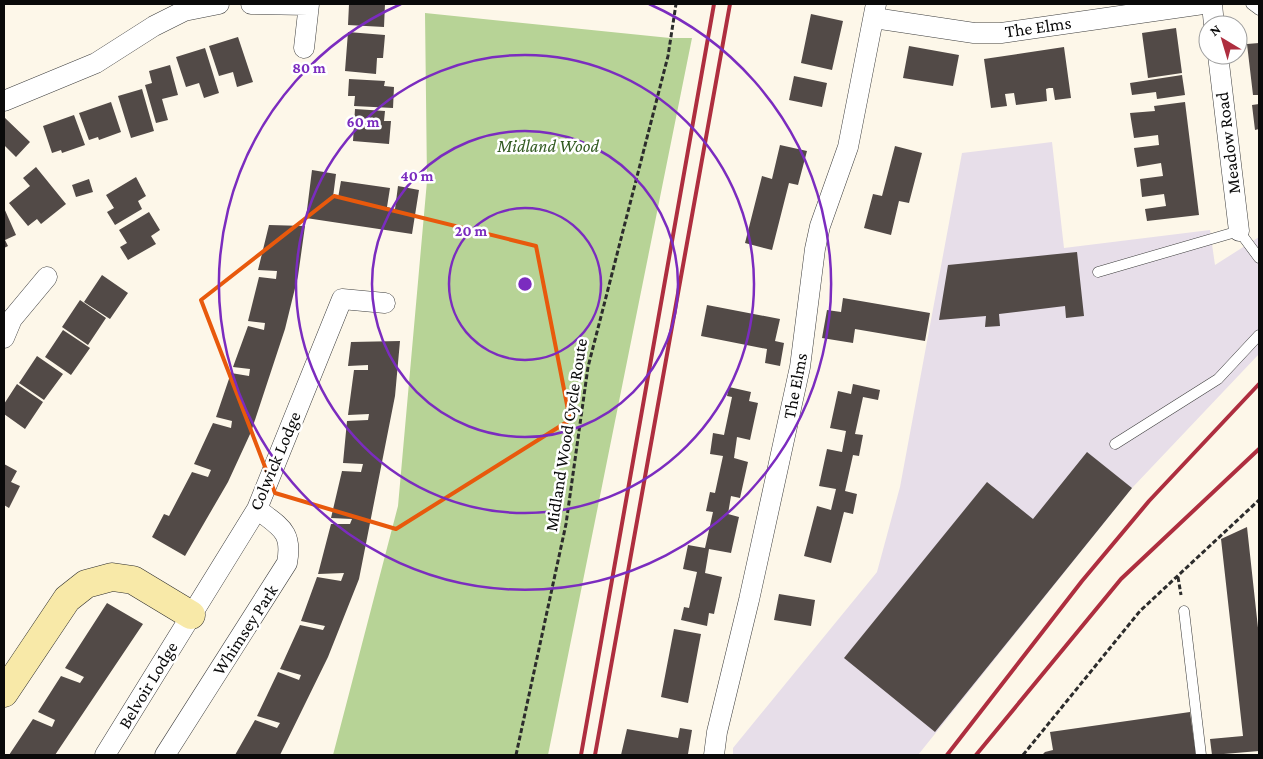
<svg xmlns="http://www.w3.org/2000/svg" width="1263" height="759" font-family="'Crimson Pro',serif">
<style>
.industrial{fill:#e7dee9}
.forest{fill:#b7d396}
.building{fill:#524a47}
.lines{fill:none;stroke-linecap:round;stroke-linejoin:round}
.lane-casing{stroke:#3d3d3d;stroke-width:11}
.street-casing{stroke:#3d3d3d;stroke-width:21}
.secondary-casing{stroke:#2c2c2c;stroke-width:29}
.path{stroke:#2c2c2c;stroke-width:3;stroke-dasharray:5 2.5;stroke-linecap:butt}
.lane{stroke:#fff;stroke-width:10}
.street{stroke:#fff;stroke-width:20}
.secondary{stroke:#f8e9a8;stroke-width:28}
.rail{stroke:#ae2e3f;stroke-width:4}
.marked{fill:none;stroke:#e8590c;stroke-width:4;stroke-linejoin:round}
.ring{fill:none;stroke:#7b2cbf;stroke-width:2.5}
.labels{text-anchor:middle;stroke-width:5;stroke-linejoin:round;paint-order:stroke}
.street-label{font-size:18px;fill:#0a0a0a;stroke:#fff}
.park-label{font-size:18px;font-style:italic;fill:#325b21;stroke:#fff}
.centre{fill:#7b2cbf;stroke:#fff;stroke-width:2.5}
.ring-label{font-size:15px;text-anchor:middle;font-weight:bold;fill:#7b2cbf;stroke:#fff;stroke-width:5;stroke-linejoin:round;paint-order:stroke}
</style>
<rect width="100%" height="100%" fill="#fdf7e9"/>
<path class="industrial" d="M1052 142 1064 248 1210 230 1215 265 1259 237V354L1132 488 918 755H733V748L877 572 900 487 962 153Z"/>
<path class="forest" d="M425 13 670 38H692L548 755H333L398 506 427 181Z"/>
<path class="building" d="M349 4H385L384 27 348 25Z
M811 14 843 21 832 70 801 63Z
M1176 28 1182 73 1148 78 1142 33Z
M348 32 385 35 383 58H377L376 74 345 71Z
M238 37 253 82 237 87 233 72 219 76 209 46Z
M1259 43V95H1253L1247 44Z
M909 46 959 55 953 86 903 78Z
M1064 47 1071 98 1055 100 1053 88H1049L1046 89 1047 101 1016 105 1014 93 1005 94 1007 106 991 108 984 59Z
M205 48 219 93 204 98 199 83 186 87 176 57Z
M170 65 178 95 162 99 168 120 156 123 145 85 152 83 149 71Z
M1182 75 1185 95 1157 99 1156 92 1132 95 1130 83Z
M794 76 827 83 822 107 789 100Z
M349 79 385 81 384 86 394 87 393 108 354 106 355 96H348Z
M142 89 154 131 131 138 118 96Z
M111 102 121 132 99 140 98 137 89 140 79 113Z
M1185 102 1199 215 1147 221 1145 209 1166 206 1164 194 1142 197 1140 179 1163 176 1161 163 1137 167 1134 148 1159 145 1158 135 1134 138 1130 113 1155 111 1154 106Z
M1259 104V129L1255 130 1252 105Z
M355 109 385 111 384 121H391L389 144 353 141Z
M74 115 85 145 62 153 61 150 52 153 43 126Z
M4 117 30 142 16 157 4 145Z
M780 145 807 151 798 185 789 183 772 250 745 243 762 176 772 179Z
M895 146 922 153 909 203 899 201 891 235 864 228 873 194 882 196Z
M36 167 66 204 41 224 37 219 28 226 9 203 30 186 23 178Z
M312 170 336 174 333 197 338 198 341 181 390 188 387 207 395 209 398 186 419 190 412 234 306 218Z
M136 177 146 196 138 201 142 209 115 225 107 212 114 208 106 195Z
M89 179 93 192 76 197 72 185Z
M4 208 16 235 5 240 8 246 4 248Z
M149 212 160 230 151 236 156 244 128 260 120 247 127 243 119 230Z
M269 225 305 226 298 276 285 329 251 432 228 482 185 556 152 537 164 514 169 516 192 472 208 477 211 470 194 464 213 423 231 428 232 421 216 417 231 373 249 376 250 369 233 367 248 326 264 330 265 323 248 321 259 277 276 279 277 271 258 270Z
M1077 252 1084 316 1066 318 1065 306 999 314 1000 326 985 327 986 316 939 320 948 265Z
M102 275 128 293 110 319 84 302Z
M843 298 930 313 925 341 855 329 853 343 822 338 827 310 841 312Z
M80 300 106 318 88 345 62 327Z
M707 305 780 319 775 341 784 343 780 366 765 363 767 349 701 336Z
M63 330 90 348 71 375 45 357Z
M400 341 395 396 359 579 328 657 280 755H235L255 720 277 728 280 723 257 716 278 672 299 680 301 675 280 669 300 625 323 630 325 626 301 621 317 577 341 581 344 573 318 574 331 524H350L352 519 331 518 342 471 361 472 363 464 343 463 347 421 368 420 369 414 348 415 354 370H368V365L348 366 351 342Z
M37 356 63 374 44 400 19 383Z
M17 384 43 402 25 429 4 414V404Z
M853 384 880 390 878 400 863 397 855 434 863 435 859 456 853 455 845 491 857 494 853 514 844 512 831 563 804 556 817 506 831 510 836 489 819 486 827 449 842 452 846 431 830 428 838 391 851 394Z
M729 387 751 392 749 401 758 403 750 440 737 437 734 458 748 462 740 498 731 496 728 514 739 517 731 553 709 549 705 573 722 577 714 614 709 613 707 626 681 620 684 607 689 608 697 572 683 569 688 545 705 548 713 512 706 511 710 492 715 493 723 456 710 454 713 433 724 435 732 397 727 396Z
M1087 452 1132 488 935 732 844 658 987 482 1033 519Z
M4 464 17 471 11 482 20 486 9 508 4 505Z
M1247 527 1259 637V751L1212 755 1210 739 1243 736 1221 539Z
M779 594 815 600 811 626 774 620Z
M107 603 143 624 55 755H9L33 719 52 727 55 720 38 712 61 676 80 683 84 677 65 668Z
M674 629 701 634 688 703 661 697Z
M1190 712 1196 755H1042L1045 752 1053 750 1050 732Z
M680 728 692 730 688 754 621 755 627 729 678 738Z"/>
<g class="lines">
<g class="lane-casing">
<path id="lane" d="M1251 4 1259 10
M1098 272 1239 231 1259 258
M1115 444 1218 379 1259 335
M1184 611 1201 755"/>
</g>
<g class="street-casing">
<path id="street" d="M251 4 308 5
M1212 4 1214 25
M874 18 974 33H1001L1203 4
M304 48 309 4
M1218 55 1239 231
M4 101 96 63 154 26 184 11 219 4
M4 338 12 319 47 277
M105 755 257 509 342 299 385 303
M165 755 287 563C293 531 280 527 257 509
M714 755 717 732 749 600 800 367 815 249 820 226 848 147 876 4"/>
</g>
<g class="secondary-casing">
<path id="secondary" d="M4 693 67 599 86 584 112 577 133 580 191 615"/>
</g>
<path class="path" d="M1178 577 1181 595
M516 755 566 524 588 367 668 56 676 4
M1023 755 1140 611 1259 500"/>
<use href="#lane" class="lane"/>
<use href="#street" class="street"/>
<use href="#secondary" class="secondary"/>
<path class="rail" d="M581 755 714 4
M595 755 730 4
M947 755 1082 581 1149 501 1259 384
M976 755 1121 579 1259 449"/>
</g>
<path class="marked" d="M334 196 536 246 570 420 396 529 275 493 201 300Z"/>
<g class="ring">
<circle cx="525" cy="284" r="76"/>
<circle cx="525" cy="284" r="153"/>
<circle cx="525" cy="284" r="229"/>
<path d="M649 4A306 306 0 1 1 401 4"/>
</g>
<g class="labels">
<g class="street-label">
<text transform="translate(1038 27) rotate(-8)" y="6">The Elms</text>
<text transform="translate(1228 143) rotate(-97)" y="6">Meadow Road</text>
<text transform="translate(795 386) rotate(-79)" y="6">The Elms</text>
<text transform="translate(566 435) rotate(-81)" y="6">Midland Wood Cycle Route</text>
<text transform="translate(275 461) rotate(-67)" y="6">Colwick Lodge</text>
<text transform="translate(245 630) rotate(-57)" y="6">Whimsey Park</text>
<text transform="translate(148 685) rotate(-59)" y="6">Belvoir Lodge</text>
</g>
<g class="park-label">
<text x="548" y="152">Midland Wood</text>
</g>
</g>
<circle cx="525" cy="284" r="8" class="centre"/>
<g class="ring-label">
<text x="309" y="73">80 m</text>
<text x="363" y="127">60 m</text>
<text x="417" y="181">40 m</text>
<text x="471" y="236">20 m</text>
</g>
<rect width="1263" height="759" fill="none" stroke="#0a0a0a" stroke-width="10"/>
<g transform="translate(1223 40) rotate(322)"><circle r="24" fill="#ffffff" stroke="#9d9d9d"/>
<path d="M0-4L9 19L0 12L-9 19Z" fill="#ae2e3f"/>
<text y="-8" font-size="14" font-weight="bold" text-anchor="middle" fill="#0a0a0a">N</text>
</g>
</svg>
